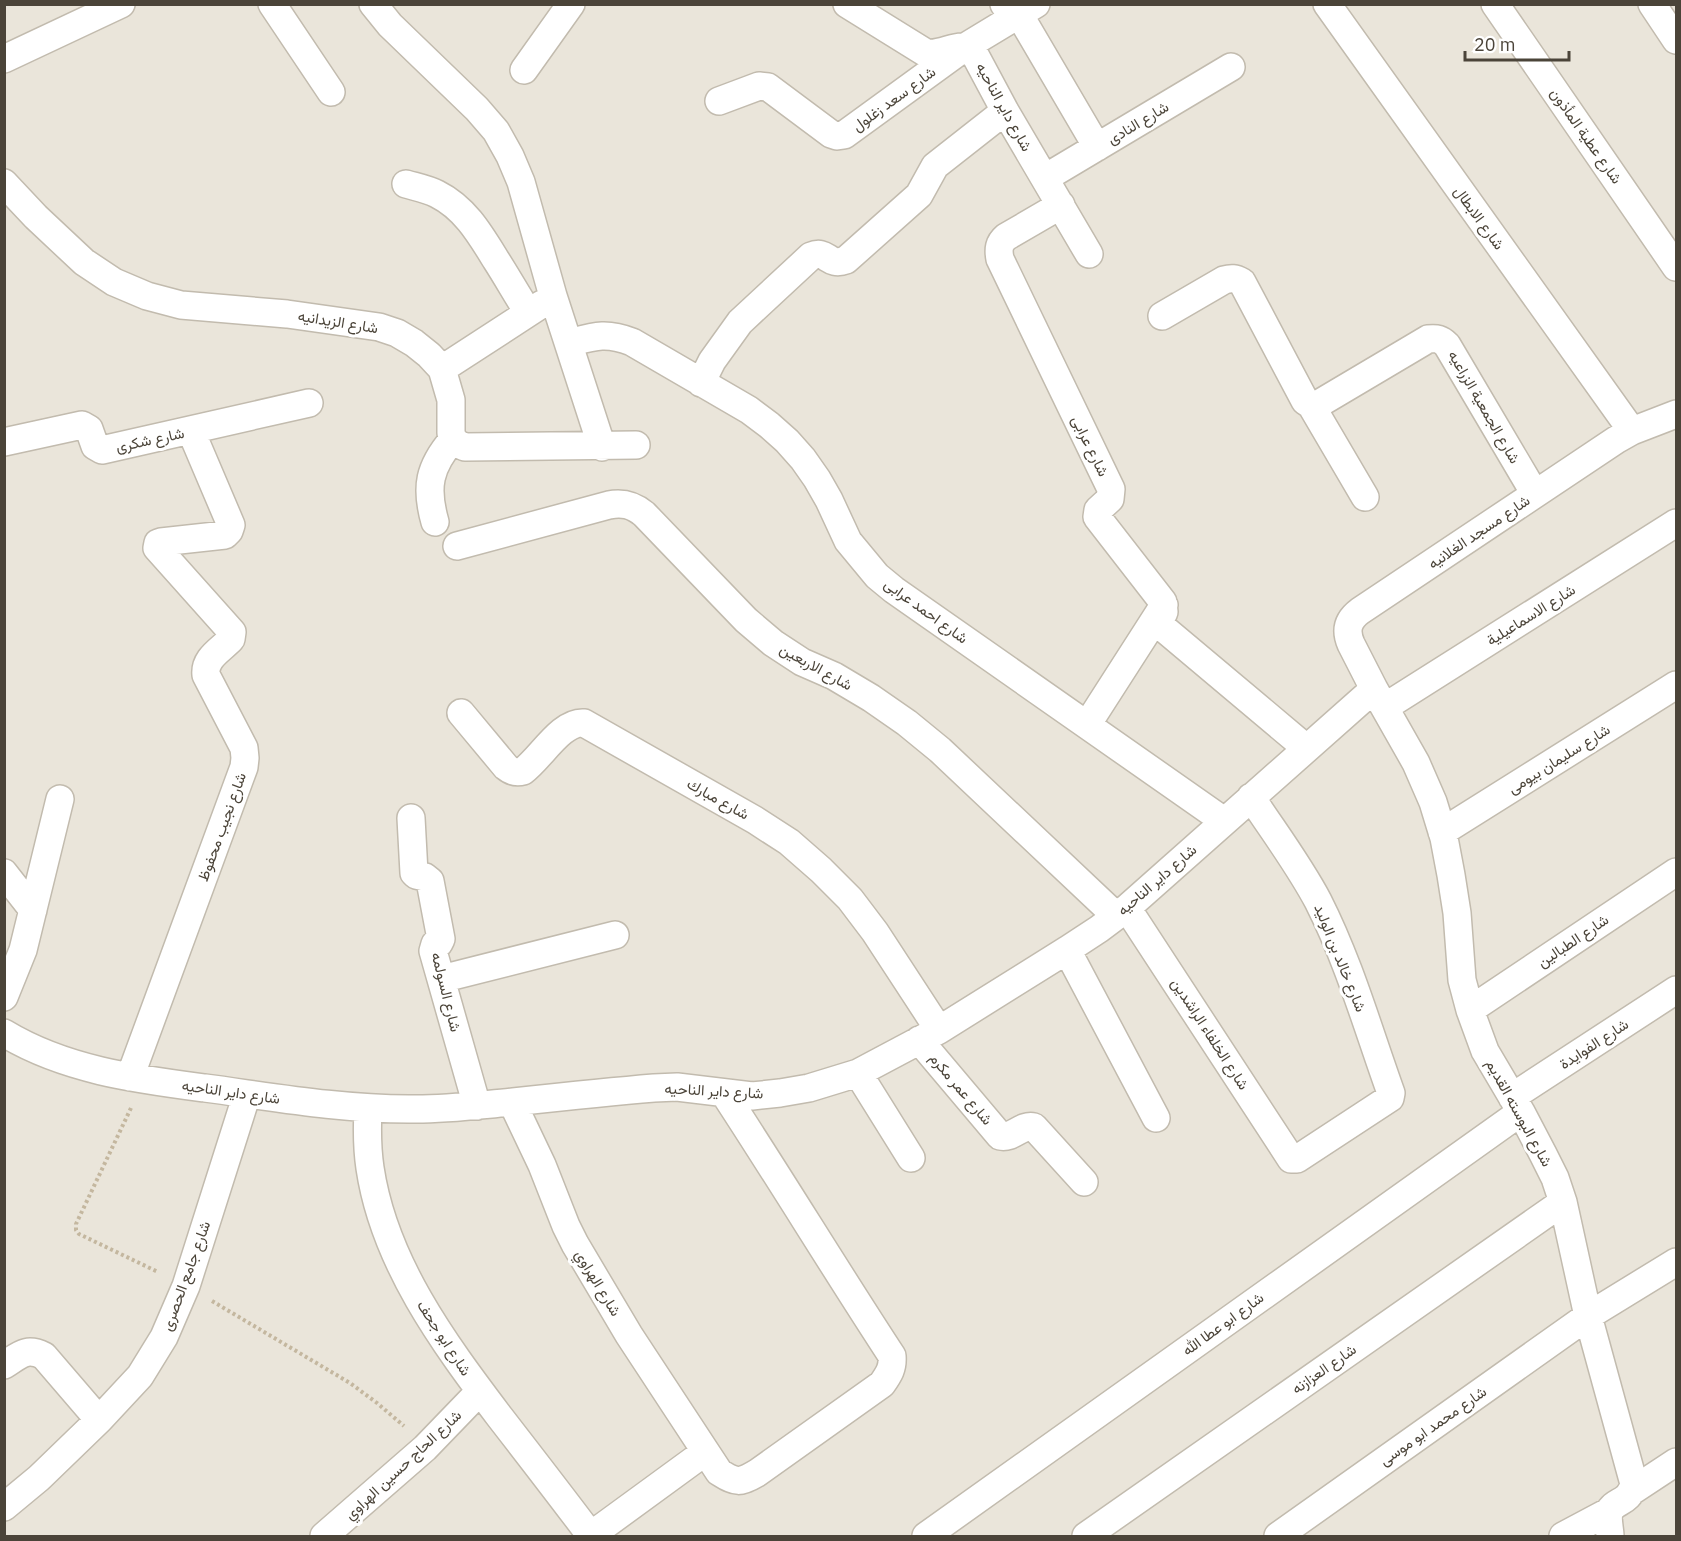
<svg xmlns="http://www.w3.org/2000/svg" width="1681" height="1541" font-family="'IBM Plex Sans',Vazirmatn,sans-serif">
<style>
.residential{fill:#eae5da}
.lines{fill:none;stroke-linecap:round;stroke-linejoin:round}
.street-casing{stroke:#c2bbae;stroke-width:30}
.path{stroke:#c4b79f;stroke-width:4;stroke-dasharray:3 3;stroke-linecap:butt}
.street{stroke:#fff;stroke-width:27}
.labels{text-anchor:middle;stroke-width:6;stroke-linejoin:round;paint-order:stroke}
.street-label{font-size:15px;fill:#4b4439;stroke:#fff}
</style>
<rect width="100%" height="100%" fill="#f6f3ec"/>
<path class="residential" d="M5 5H1676V1536H5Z"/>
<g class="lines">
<g class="street-casing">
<path id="street" d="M272 4 331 92
M373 4 390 25 477 109 496 131 510 156 521 182 553 296 602 447
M847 4 926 53C945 56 961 38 974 53L1005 111 1089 254
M1004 4 1019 14 1097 147
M1327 4 1632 431
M1495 4 1676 267
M1652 4 1676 40
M4 59 121 4
M524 70 571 4
M719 101 759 86 768 87 831 134 837 136 844 135 965 47 1036 4
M1045 178 1231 67
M4 183 36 217 84 262 114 282 147 296 181 305 287 314 379 327 397 333 414 343 429 355 442 369 451 400V433L453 439 458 444 465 447 636 445
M406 184C416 187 427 189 437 194 465 208 480 234 496 260 507 277 517 295 528 312
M1061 205 1006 237C999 243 998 249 1000 259L1111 489 1110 499 1098 510 1097 517 1163 602 1164 612 1160 620 1162 627 1306 748
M1162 316 1224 280C1231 278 1235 278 1242 282L1305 401 1308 403 1315 406 1428 339C1437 338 1441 339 1447 345L1535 494
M569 343C595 336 606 332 632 342L749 410 769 425 787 441 803 459 817 479 829 500 848 541 877 576 894 590 1224 821
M442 369 542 304
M701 383 712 361 740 322 811 256C828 249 827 267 846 260L919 195 935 166 1005 111
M1311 405 1365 497
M4 442 82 425 89 429 95 446 102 450 309 403
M435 522C425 487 429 467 453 439
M457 546 609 505C623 502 633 505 644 514L746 620 773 643 802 662 834 676 871 698 907 723 940 750 1116 916
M1385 707 1676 523
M461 713 506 767C512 772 516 773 523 771 541 758 561 721 584 723L755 820 789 842 821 870 850 899 875 932 939 1030
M1087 725 1164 605
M411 818 414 873 416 875 425 877 430 881 441 939 439 943 435 944 433 951 477 1106
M1442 832 1676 685
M4 873 33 910
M1127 908 1291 1159H1297L1390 1098 1391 1093C1368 1029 1349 962 1318 901 1299 865 1274 832 1251 797
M1067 950 1156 1118
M441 979 615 935
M4 997 23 950 60 799
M1470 1010 1676 872
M4 1033C65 1070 136 1079 205 1088 273 1097 340 1109 409 1109 444 1110 479 1105 513 1102 560 1097 607 1092 654 1088L677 1087 752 1096 780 1093 809 1088 858 1073 939 1030 1067 950 1099 929 1127 908 1374 689
M919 1040 1000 1136C1013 1139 1021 1124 1034 1127L1084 1182
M858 1073 911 1158
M130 1077 244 767 245 758 244 748 206 675C204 658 221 650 231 639L232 632 157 548 158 543 161 542 225 535 229 531 231 525 191 431
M1512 1097 1676 990
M512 1102 542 1165 566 1226 575 1244 629 1335 719 1472C736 1483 740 1483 757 1473L882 1384C889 1374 893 1368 892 1356 835 1269 781 1180 724 1093
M368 1108C367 1128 367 1148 370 1168 384 1262 443 1342 499 1416 530 1456 561 1496 591 1536
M4 1365C20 1355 26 1347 44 1356L99 1420
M1632 1491 1676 1462
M4 1507 39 1478 99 1420 140 1376 164 1337 186 1286 247 1094
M324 1536 425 1448 480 1391
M590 1536 705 1452
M926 1536 1521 1112
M1086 1536 1563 1202
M1278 1536 1588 1316 1676 1262
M1563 1536 1610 1511
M1610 1536C1610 1530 1607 1519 1609 1512 1614 1500 1629 1504 1634 1484L1588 1316 1563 1202 1555 1178 1543 1154 1521 1112 1485 1051 1470 1010 1462 980 1457 913 1451 875 1444 838 1433 802 1416 763 1374 689 1351 644C1345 630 1348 620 1360 611L1616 440 1632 431 1676 414"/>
</g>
<path class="path" d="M131 1108 76 1224V1230L79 1234 158 1272
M212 1301 350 1383 377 1403 404 1426"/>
<use href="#street" class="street"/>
</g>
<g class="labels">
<g class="street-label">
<text transform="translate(894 99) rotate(-36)" y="5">شارع سعد زغلول</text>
<text transform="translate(1004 107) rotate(61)" y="5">شارع داير الناحيه</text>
<text transform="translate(1138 123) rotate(-31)" y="5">شارع النادى</text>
<text transform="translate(1586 136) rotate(55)" y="5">شارع عطية المأذون</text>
<text transform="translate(1479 218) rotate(54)" y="5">شارع الابطال</text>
<text transform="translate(338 322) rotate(9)" y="5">شارع الزيدانيه</text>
<text transform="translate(1484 407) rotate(60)" y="5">شارع الجمعية الزراعيه</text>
<text transform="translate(150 440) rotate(-12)" y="5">شارع شكرى</text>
<text transform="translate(1090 446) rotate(64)" y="5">شارع عرابى</text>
<text transform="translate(1479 532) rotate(-34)" y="5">شارع مسجد الغلانيه</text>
<text transform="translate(926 611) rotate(36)" y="5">شارع احمد عرابى</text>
<text transform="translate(1531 615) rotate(-32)" y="5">شارع الاسماعيلية</text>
<text transform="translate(816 667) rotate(29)" y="5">شارع الاربعين</text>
<text transform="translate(1559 759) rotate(-32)" y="5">شارع سليمان بيومى</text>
<text transform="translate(718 799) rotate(29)" y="5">شارع مبارك</text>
<text transform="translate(222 827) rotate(-70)" y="5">شارع نجيب محفوظ</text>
<text transform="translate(1157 880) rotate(-41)" y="5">شارع داير الناحيه</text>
<text transform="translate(1573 941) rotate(-34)" y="5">شارع الطبالين</text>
<text transform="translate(1340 958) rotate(68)" y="5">شارع خالد بن الوليد</text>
<text transform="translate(446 992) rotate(76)" y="5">شارع السولمه</text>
<text transform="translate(1210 1034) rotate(57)" y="5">شارع الخلفاء الراشدين</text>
<text transform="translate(1594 1044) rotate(-33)" y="5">شارع الفوايدة</text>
<text transform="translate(961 1089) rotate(50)" y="5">شارع عمر مكرم</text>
<text transform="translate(714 1091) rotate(3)" y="5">شارع داير الناحيه</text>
<text transform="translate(231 1092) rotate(8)" y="5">شارع داير الناحيه</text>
<text transform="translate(1519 1113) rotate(61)" y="5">شارع البوسته القديم</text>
<text transform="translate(186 1276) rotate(-70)" y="5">شارع جامع الحصرى</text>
<text transform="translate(598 1283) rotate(59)" y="5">شارع الهراوي</text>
<text transform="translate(1223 1324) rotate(-36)" y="5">شارع ابو عطا الله</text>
<text transform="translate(444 1338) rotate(57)" y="5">شارع ابو جحف</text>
<text transform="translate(1324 1369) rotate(-35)" y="5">شارع العزازنه</text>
<text transform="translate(1433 1426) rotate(-35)" y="5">شارع محمد ابو موسى</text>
<text transform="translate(403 1465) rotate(-43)" y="5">شارع الحاج حسين الهراوي</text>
</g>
</g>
<rect width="1681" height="1541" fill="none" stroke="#4b4439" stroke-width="12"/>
<path d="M1465 51v9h104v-9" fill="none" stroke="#4b4439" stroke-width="3"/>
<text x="1474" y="51" font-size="18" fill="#4b4439" stroke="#ffffff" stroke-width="4.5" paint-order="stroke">20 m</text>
</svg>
